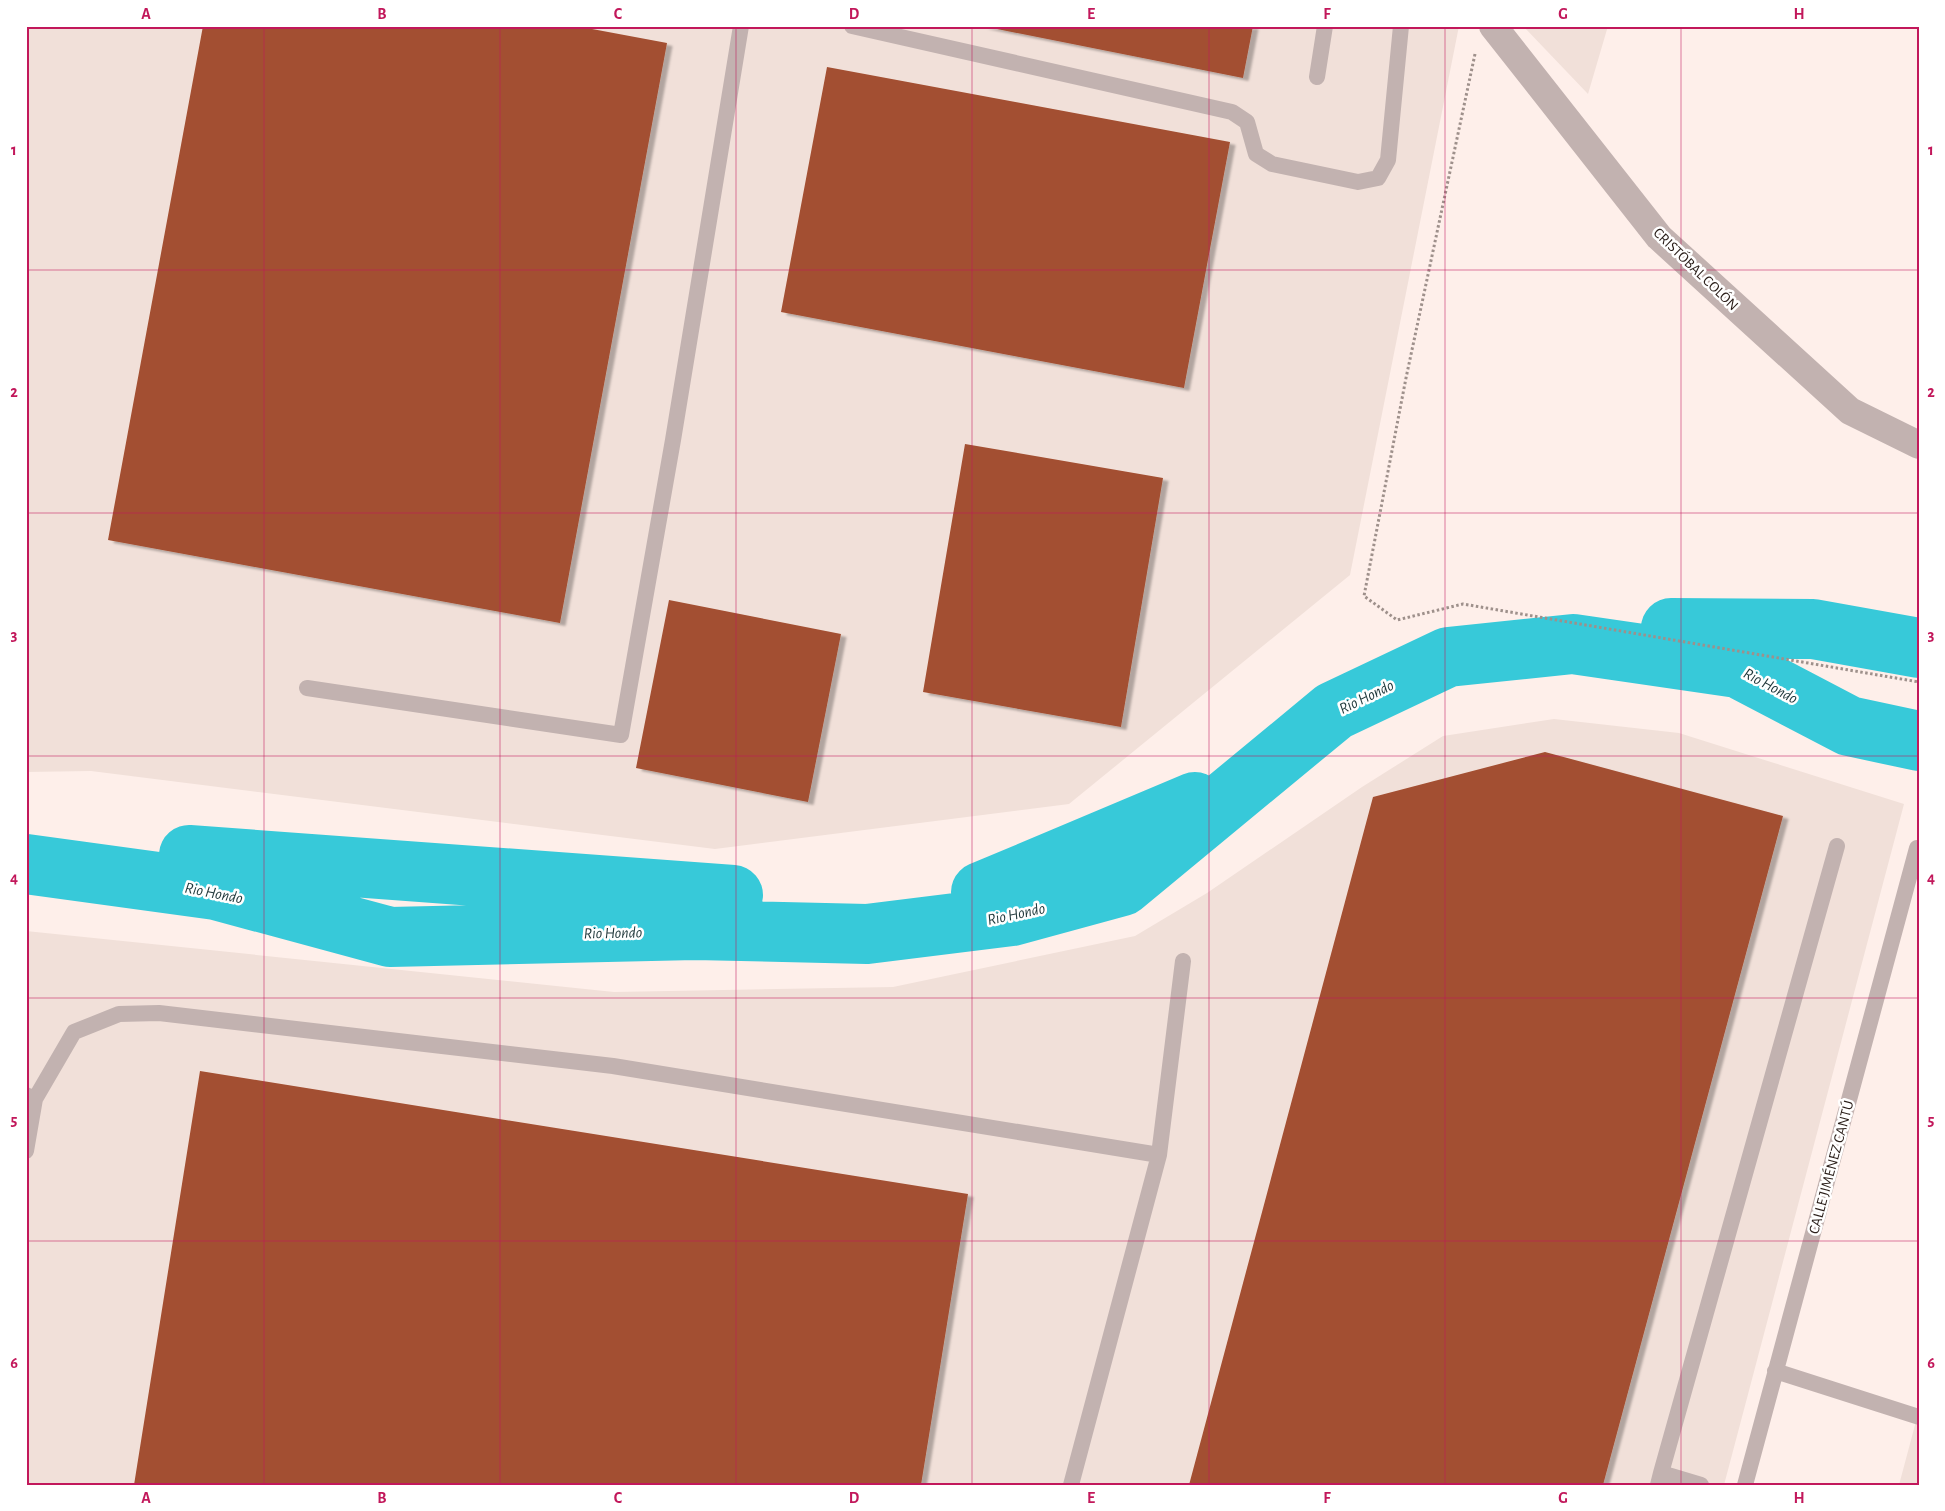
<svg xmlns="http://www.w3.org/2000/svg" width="1945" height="1511" font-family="'Alegreya Sans',sans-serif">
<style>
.built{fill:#f1e0d9}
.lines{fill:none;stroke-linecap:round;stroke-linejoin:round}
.river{stroke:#37c9d9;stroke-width:60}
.building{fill:#a34f31;filter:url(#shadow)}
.path{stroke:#9e908b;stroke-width:3;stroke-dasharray:2.5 2.5;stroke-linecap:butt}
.lane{stroke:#c2b2b0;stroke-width:16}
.street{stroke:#c2b2b0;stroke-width:28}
.grid{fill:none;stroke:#c2185b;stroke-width:1;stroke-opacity:0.55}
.labels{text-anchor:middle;stroke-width:5;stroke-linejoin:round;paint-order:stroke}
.street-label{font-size:15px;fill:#291d18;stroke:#fff}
.water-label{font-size:16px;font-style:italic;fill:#1e3639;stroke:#fff}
.neatline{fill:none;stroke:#c2185b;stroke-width:2}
.grid-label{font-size:16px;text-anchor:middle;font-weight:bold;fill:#c2185b}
</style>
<defs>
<filter id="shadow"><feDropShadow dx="5.5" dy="3" stdDeviation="1" flood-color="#0004"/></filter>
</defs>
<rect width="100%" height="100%" fill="#feefea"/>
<path class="built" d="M26 26H1459L1350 575 1069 804 715 849 91 771 26 772Z
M1523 26H1608L1588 94Z
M1554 719 1679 733 1904 804 1724 1485H26V931L614 992 893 987 1135 936 1207 893 1362 787 1443 736Z
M1919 1410V1485H1899Z"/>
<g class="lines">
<path class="river" d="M1671 628 1813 629 1919 648
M189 855 733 895
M26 864 216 890 390 937 695 930 867 934 1012 916 1122 886 1334 711 1448 657 1573 644 1738 668 1849 726 1919 741
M981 892 1195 802"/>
</g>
<path class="building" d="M203 26H576L667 43 560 623 108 540Z
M982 26H1253L1243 78Z
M827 67 1230 142 1184 388 781 312Z
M965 444 1163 478 1121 727 923 692Z
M669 600 841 634 808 802 636 768Z
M1545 752 1783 816 1603 1485H1189L1373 797Z
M200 1071 968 1194 921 1485H134Z"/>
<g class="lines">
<path class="path" d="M1475 54 1406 378 1364 596 1397 620 1463 604 1919 682"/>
<path class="lane" d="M852 26 1232 112 1247 122 1256 154 1272 164 1358 182 1378 178 1388 160 1401 26
M1317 77 1325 26
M307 688 621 735 673 440 741 26
M26 1095 35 1099 74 1032 119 1014 159 1013 613 1066 1159 1155 1071 1485
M26 1151 35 1099
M1159 1155 1183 961
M1775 1371 1919 1417
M1661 1473 1837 846
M1658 1485 1661 1473 1701 1485
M1745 1485 1917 848"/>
<path class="street" d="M1493 26 1659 237 1850 411 1919 445"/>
</g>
<path class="grid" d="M264 26V1485M500 26V1485M736 26V1485M972 26V1485M1209 26V1485M1445 26V1485M1681 26V1485M26 270H1919M26 513H1919M26 756H1919M26 998H1919M26 1241H1919"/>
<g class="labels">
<g class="street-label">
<text transform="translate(1696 269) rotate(44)" y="5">CRISTÓBAL COLÓN</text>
<text transform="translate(1831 1167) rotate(-75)" y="5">CALLE JIMÉNEZ CANTÚ</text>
</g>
<g class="water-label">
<text transform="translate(1771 685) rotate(28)" y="6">Rio Hondo</text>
<text transform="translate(1366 696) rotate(-26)" y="6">Rio Hondo</text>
<text transform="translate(214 892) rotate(11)" y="6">Rio Hondo</text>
<text transform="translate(1016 913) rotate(-12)" y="6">Rio Hondo</text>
<text transform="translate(613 932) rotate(-1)" y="6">Rio Hondo</text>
</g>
</g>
<rect width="1945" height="1511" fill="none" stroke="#ffffff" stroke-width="55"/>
<rect x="28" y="28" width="1890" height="1456" class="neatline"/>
<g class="grid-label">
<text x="146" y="19">A</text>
<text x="382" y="19">B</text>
<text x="618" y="19">C</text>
<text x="854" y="19">D</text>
<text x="1091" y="19">E</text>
<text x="1327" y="19">F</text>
<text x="1563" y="19">G</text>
<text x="1799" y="19">H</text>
<text x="14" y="155">1</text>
<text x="1931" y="155">1</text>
<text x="14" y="397">2</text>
<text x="1931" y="397">2</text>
<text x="14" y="640">3</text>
<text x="1931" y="640">3</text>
<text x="14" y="883">4</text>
<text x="1931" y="883">4</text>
<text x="14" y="1125">5</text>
<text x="1931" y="1125">5</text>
<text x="14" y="1368">6</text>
<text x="1931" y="1368">6</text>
<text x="146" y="1503">A</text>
<text x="382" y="1503">B</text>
<text x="618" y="1503">C</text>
<text x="854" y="1503">D</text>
<text x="1091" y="1503">E</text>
<text x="1327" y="1503">F</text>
<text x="1563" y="1503">G</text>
<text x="1799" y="1503">H</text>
</g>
</svg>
